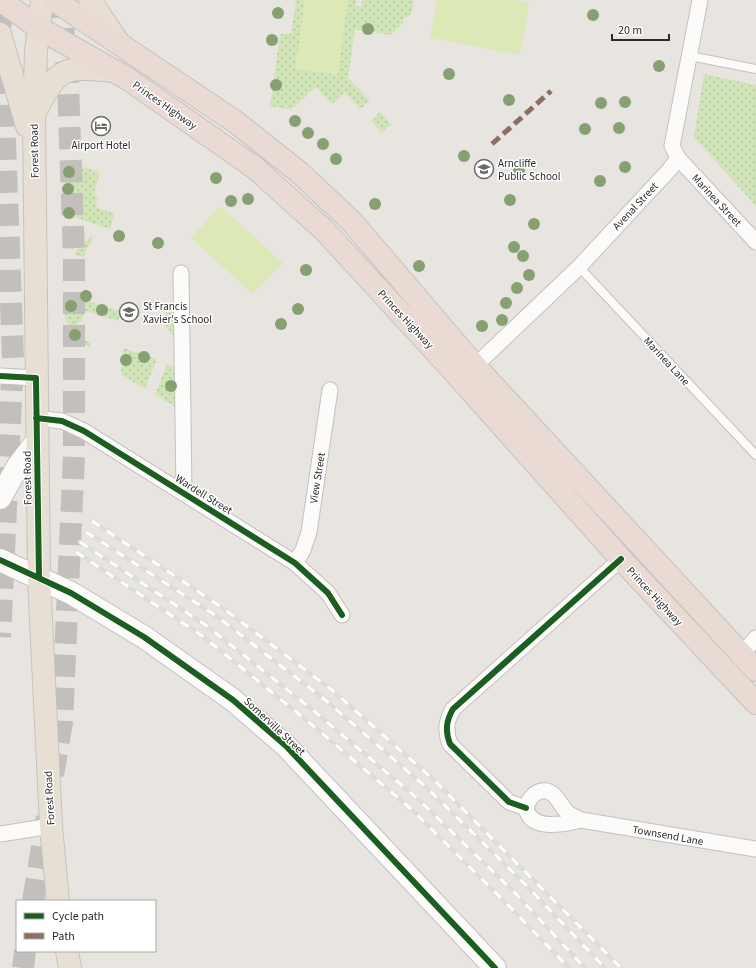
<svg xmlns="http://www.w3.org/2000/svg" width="756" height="968" font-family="'Source Sans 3',sans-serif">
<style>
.grass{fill:url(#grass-dots)}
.pitch{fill:#dce8b5}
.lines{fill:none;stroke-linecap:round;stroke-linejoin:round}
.highway-tunnel{stroke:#c2bfbc;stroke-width:22;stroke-dasharray:22 11;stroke-linecap:butt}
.lane-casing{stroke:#c2c1c1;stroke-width:10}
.street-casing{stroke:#c2c1c1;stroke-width:17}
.secondary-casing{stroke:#c2c1c1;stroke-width:24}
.primary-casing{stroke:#c4c3c1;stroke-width:24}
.highway-casing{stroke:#c4c3c1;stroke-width:24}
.lane{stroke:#fcfbfa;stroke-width:8}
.street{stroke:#fcfbfa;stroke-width:15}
.secondary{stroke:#fcfbfa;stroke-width:22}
.primary{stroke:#e7dfd3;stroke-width:22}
.highway{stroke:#e9dad3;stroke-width:22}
.rail-casing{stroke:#ddddde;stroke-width:4.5}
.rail{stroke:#fff;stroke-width:3;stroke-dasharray:9;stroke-linecap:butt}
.quiet{stroke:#8d6e63;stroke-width:5;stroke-dasharray:10 5;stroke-linecap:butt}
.cycleway-casing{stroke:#fff;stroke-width:8}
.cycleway{stroke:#1b5e20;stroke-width:6}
.tree{fill:#86a072}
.labels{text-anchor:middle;stroke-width:3;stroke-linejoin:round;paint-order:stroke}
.street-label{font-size:11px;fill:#2a2a2a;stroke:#fff}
.poi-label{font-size:11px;fill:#2a2a2a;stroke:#fff;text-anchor:start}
</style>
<defs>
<pattern id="grass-dots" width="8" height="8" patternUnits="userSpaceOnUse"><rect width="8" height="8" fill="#d0e4b8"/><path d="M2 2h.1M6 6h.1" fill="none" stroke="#b3c49e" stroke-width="1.8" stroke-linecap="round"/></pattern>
</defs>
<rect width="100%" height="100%" fill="#e8e4e0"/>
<path class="grass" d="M296 0H356V6L361 7 363 0H414L411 15 403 18V21H405L391 35 355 29 348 78 370 101 360 109 345 92 332 104 316 87 291 110 270 106 280 34H291Z
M704 74 756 85V206L694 137Z
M380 112 391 124 382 133 371 121Z
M65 162 100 172 94 193 98 196 96 203 97 208 115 213 110 229 64 214Z
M65 225 87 234 73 249 66 247Z
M91 236 93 237 85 253 86 256 82 257 74 254Z
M67 294 120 311 118 321 85 311 82 321H80L76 326V337L91 342 90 347 69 339V324L65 320Z
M174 302 177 341 163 322 168 307Z
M123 348 157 359 145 389 121 374Z
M167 364 176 367 177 408 155 395Z"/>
<path class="pitch" d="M305 0H348L338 75 295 69Z
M437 0H514L529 3 520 55 430 38Z
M220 206 283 263 253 294 191 238Z"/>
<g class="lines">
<path class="highway-tunnel" d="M0 6 13 358 0 637
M53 775 62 722 74 456V257L68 83 61 0
M33 901 47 817
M23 968 25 951"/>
<g class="lane-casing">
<path id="lane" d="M690 56 756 69
M579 267 756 455"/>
</g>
<g class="street-casing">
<path id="street" d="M700 0 672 146 678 158 756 242
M181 273 184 493
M475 366 579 267 670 169 678 158
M0 376 36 378
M36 418 62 421 84 431 295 563 328 593 342 615
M295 563 303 550 309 532 330 390
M742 654 756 638
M526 808 509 802 450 744C445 731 446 721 453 709L621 559
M581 820C564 824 531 832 526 808 529 796 542 784 554 795 559 800 562 807 567 812 571 816 576 817 581 820L756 849
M0 834 51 826"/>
</g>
<g class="secondary-casing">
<path id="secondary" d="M0 498 18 466 37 441
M0 560 71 593 144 637 233 700 286 746 495 968"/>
</g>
<g class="primary-casing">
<path id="primary" d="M42 0 36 51 34 114 39 578 51 826 58 901
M90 0 118 42
M0 34 27 126
M36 111C59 64 66 67 115 71
M67 951 70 968"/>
</g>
<g class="highway-casing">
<path id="highway" d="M0 0 39 28 128 79 255 168 324 230 447 364 621 559 756 703
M54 0 237 123 300 173 352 222 475 366 756 670"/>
</g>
<use href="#lane" class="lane"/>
<use href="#street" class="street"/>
<use href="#secondary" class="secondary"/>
<use href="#primary" class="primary"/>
<use href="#highway" class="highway"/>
<g class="rail-casing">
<path id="rail" d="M92 521 220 606 332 690 434 780 621 968
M86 532 215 615 324 699 427 788 525 884 605 968
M80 542 207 626 314 711 418 799 516 894 585 968
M76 552 201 635 305 719 410 808 506 903 569 968"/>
</g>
<use href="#rail" class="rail"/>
<path class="quiet" d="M492 144 551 91"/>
<g class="cycleway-casing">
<path id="cycleway" d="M0 376 36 378 39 578
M36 418 62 421 84 431 295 563 328 593 342 615
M0 560 71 593 144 637 233 700 286 746 495 968
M526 808 509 802 450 744C445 731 446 721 453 709L621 559"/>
</g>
<use href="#cycleway" class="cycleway"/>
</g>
<g class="tree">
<circle cx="278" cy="13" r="6"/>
<circle cx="593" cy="15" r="6"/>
<circle cx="368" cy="29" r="6"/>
<circle cx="272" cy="40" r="6"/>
<circle cx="659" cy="66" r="6"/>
<circle cx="449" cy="74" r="6"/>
<circle cx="276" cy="85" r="6"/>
<circle cx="509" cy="100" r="6"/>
<circle cx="625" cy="102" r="6"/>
<circle cx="601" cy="103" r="6"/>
<circle cx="295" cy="121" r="6"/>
<circle cx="619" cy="128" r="6"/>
<circle cx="585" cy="129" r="6"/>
<circle cx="308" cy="133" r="6"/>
<circle cx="323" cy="144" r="6"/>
<circle cx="464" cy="156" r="6"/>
<circle cx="336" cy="159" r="6"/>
<circle cx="625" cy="167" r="6"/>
<circle cx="519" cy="171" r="6"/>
<circle cx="69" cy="172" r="6"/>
<circle cx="216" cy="178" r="6"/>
<circle cx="600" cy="181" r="6"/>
<circle cx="68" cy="189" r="6"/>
<circle cx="248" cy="199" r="6"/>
<circle cx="510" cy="200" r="6"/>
<circle cx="231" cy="201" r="6"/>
<circle cx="375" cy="204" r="6"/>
<circle cx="69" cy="213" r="6"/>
<circle cx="534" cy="224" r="6"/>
<circle cx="119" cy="236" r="6"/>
<circle cx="158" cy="243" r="6"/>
<circle cx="514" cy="247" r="6"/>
<circle cx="523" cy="256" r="6"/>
<circle cx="419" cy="266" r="6"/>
<circle cx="306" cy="270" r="6"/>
<circle cx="529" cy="275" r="6"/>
<circle cx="517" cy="288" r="6"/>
<circle cx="86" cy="296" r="6"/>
<circle cx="506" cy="303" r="6"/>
<circle cx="71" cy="306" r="6"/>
<circle cx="298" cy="309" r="6"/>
<circle cx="102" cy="310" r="6"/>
<circle cx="502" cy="320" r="6"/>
<circle cx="281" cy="324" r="6"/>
<circle cx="482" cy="326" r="6"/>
<circle cx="75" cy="335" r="6"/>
<circle cx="144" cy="357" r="6"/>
<circle cx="126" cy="360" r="6"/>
<circle cx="171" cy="386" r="6"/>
</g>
<defs>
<g id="hotel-ring" transform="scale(1)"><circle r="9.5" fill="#fff" stroke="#6c6b6a" stroke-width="1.5"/><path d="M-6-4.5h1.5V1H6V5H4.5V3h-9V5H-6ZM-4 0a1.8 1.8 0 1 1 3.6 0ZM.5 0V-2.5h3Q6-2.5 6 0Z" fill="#6c6b6a"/></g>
<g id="school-ring" transform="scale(1)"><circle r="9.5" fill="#fff" stroke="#6c6b6a" stroke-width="1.5"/><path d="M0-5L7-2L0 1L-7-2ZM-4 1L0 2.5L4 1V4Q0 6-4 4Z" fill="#6c6b6a"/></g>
</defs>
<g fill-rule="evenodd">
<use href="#hotel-ring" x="101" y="126"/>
<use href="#school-ring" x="484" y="169"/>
<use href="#school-ring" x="129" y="312"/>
</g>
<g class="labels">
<g class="street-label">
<text transform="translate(165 105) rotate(35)" y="4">Princes Highway</text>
<text transform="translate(34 151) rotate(-91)" y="4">Forest Road</text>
<text transform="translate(717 200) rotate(47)" y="4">Marinea Street</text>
<text transform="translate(635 206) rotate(-47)" y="4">Avenal Street</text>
<text transform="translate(406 319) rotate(47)" y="4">Princes Highway</text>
<text transform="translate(667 361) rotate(47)" y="4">Marinea Lane</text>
<text transform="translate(27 478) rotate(-91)" y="4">Forest Road</text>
<text transform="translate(317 478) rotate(-81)" y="4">View Street</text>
<text transform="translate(204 494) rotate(32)" y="4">Wardell Street</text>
<text transform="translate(655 596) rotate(47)" y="4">Princes Highway</text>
<text transform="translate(275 726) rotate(43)" y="4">Somerville Street</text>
<text transform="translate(49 798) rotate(-93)" y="4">Forest Road</text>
<text transform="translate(668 835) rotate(10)" y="4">Townsend Lane</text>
</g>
<g class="poi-label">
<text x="101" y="149" text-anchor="middle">Airport Hotel</text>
<text x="498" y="167">Arncliffe<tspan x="498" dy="13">Public School</tspan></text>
<text x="143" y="310">St Francis<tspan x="143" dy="13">Xavier's School</tspan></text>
</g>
</g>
<rect x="16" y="900" width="140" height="52" fill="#ffffff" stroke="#aaaaaa"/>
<rect x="24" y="913" width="20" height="6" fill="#1b5e20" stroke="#aaaaaa"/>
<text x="52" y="920" font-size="12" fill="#2a2a2a">Cycle path</text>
<rect x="24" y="933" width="20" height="6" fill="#8d6e63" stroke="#aaaaaa"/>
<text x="52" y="940" font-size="12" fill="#2a2a2a">Path</text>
<path d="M612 34v6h57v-6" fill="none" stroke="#2a2a2a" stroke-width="2"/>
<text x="618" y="34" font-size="12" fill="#2a2a2a" stroke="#ffffff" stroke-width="3" paint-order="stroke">20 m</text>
</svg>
